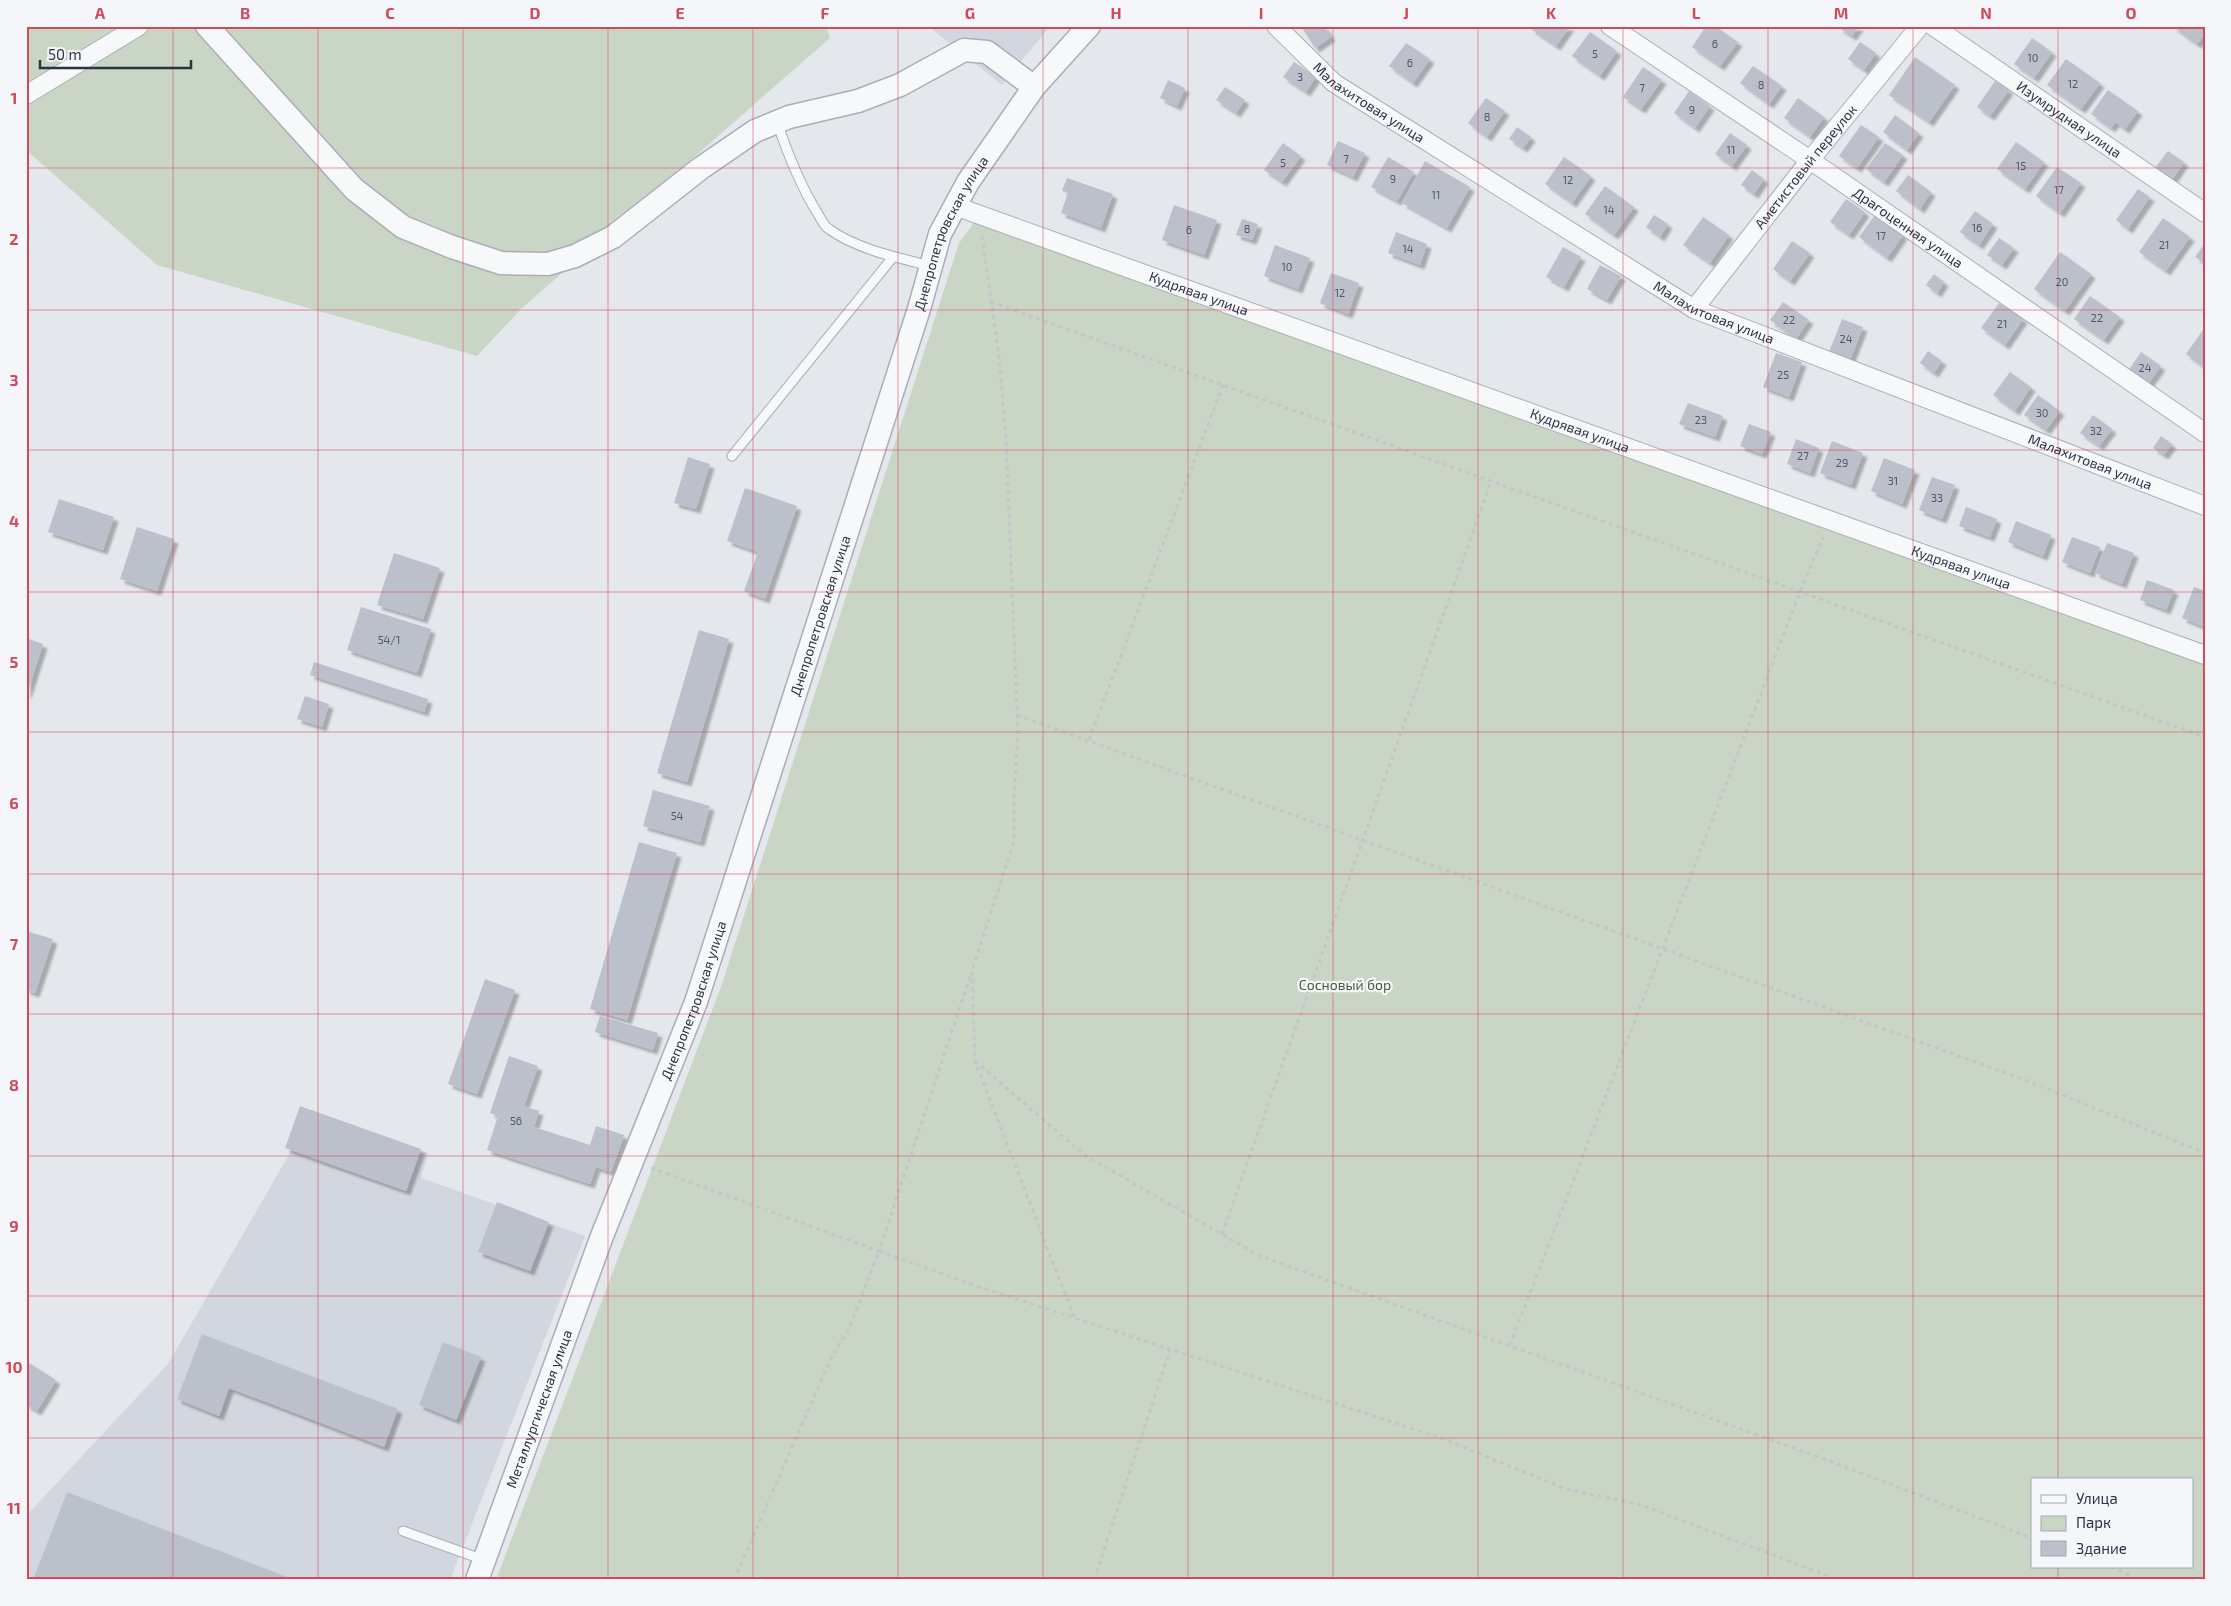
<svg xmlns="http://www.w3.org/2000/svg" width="2231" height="1606" font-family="'Exo 2',sans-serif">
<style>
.built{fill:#d2d6de}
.green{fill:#c9d6c5;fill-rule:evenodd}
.building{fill:#bbc0ca;filter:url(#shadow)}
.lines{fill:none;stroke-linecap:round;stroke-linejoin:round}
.service-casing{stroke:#a9aeb7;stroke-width:11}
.minor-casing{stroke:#a9aeb7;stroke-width:20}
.tertiary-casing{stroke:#a9aeb7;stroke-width:25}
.path{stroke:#c2c5cb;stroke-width:3;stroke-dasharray:4 4;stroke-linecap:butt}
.service{stroke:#f7f8fa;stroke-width:9}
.minor{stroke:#f7f8fa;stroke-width:18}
.tertiary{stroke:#f7f8fa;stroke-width:22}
.grid{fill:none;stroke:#d1495b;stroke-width:1;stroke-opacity:0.55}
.labels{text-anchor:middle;stroke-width:4.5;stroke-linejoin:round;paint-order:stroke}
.number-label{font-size:11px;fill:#4f5766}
.street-label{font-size:14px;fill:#2b3445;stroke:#f4f6f9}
.park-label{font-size:14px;fill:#3f6138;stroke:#f4f6f9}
.neatline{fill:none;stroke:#d1495b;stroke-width:2}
.grid-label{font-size:16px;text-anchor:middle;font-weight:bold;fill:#d1495b}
</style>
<defs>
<filter id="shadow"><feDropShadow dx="4.5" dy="4.5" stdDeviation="1" flood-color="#0004"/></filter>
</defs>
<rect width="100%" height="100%" fill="#e4e7ec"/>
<path class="built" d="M928 26H1050L1002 85Z
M313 1113 428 1153 421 1178 585 1236 450 1580H26V1516L168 1364Z"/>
<path class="green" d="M26 26H826L830 38 522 308 477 356 157 265 26 150Z
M976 220 2205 662V1580H496L722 984 959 243ZM2032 1480H2192V1567H2032Z"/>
<path class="building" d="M1301 26H1324L1331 37 1315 48Z
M1533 26H1570L1556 46 1531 29Z
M1706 26H1715L1738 42 1720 66 1692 47Z
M1841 26H1859L1852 36 1839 28Z
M2172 26H2205V34L2197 44Z
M1590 32 1617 51 1600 76 1572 56Z
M2032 38 2052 52 2034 78 2014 64Z
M1860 42 1876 53 1864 70 1848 59Z
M1406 43 1430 59 1413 83 1389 66Z
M1915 57 1955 85 1929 122 1889 95Z
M2066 59 2100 83 2081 109 2047 85Z
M1294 62 1316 77 1306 92 1283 77Z
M1753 66 1782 86 1769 104 1740 83Z
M1643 67 1662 80 1641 109 1623 97Z
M1168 80 1185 88 1177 106 1160 98Z
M1995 81 2009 90 1990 116 1977 107Z
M1225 87 1245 100 1236 113 1216 100Z
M2108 90 2138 111 2125 129 2115 122 2111 128 2091 114Z
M1689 91 1710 106 1695 128 1674 113Z
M1486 98 1505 111 1487 137 1468 123Z
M1798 98 1824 117 1810 137 1784 118Z
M1895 115 1919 133 1907 150 1883 132Z
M1861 125 1879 137 1857 168 1839 156Z
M1517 127 1531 137 1523 148 1509 139Z
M1730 133 1747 145 1732 166 1715 154Z
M1338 141 1365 153 1353 177 1327 165Z
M2016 142 2044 162 2025 189 1997 169Z
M1283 143 1301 156 1282 182 1264 170Z
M1885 143 1903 155 1884 182 1866 169Z
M2168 151 2184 162 2172 180 2155 168Z
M1388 157 1414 172 1397 201 1371 187Z
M1564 157 1591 176 1572 203 1545 184Z
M1425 161 1470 187 1447 228 1402 203Z
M2057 167 2081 183 2060 213 2036 196Z
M1752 170 1764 179 1754 194 1741 185Z
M1908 175 1931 192 1920 209 1896 191Z
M1067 178 1113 194 1101 228 1061 213 1068 193 1062 191Z
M1605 186 1634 207 1614 235 1585 214Z
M2138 189 2150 197 2128 229 2116 220Z
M1846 199 1865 212 1849 235 1830 222Z
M1174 205 1217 220 1204 255 1162 240Z
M1975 211 1993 224 1979 245 1960 232Z
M1654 215 1668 224 1660 237 1646 227Z
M1875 215 1903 235 1887 258 1859 237Z
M1703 217 1729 235 1710 263 1683 245Z
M2163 218 2190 237 2166 271 2139 252Z
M1242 219 1258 224 1252 240 1236 235Z
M1396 232 1427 244 1420 265 1388 253Z
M1999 238 2014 248 2002 265 1987 255Z
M1792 241 1810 253 1790 281 1773 269Z
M2205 243V263L2195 257Z
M1275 245 1310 258 1298 289 1264 276Z
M1563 247 1581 257 1564 287 1546 277Z
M2060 252 2091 274 2065 311 2034 289Z
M1600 265 1621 276 1607 300 1587 289Z
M1331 273 1359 283 1348 314 1320 303Z
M1934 274 1944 282 1937 293 1926 285Z
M2090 296 2120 317 2104 340 2074 319Z
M1783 302 1809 320 1796 339 1770 320Z
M1999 303 2023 319 2005 345 1981 328Z
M1842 319 1863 327 1850 360 1829 352Z
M2205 327V368L2186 354Z
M1928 351 1942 361 1934 373 1920 363Z
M2141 352 2161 366 2148 384 2128 371Z
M1776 353 1802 362 1789 397 1763 387Z
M2010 372 2031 387 2015 411 1993 395Z
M2038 395 2060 411 2046 430 2024 415Z
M1688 403 1723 416 1715 437 1679 424Z
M2093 415 2112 429 2099 446 2080 433Z
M1749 424 1771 432 1762 454 1740 446Z
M2161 436 2172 444 2164 455 2153 448Z
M1796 439 1819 448 1810 473 1787 464Z
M1832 441 1863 453 1851 485 1820 473Z
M688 457 710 464 696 509 674 503Z
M1884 458 1915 470 1902 504 1871 491Z
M1932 477 1955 485 1942 519 1919 510Z
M745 488 797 506 765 599 744 591 758 552 727 541Z
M59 499 114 517 103 550 48 532Z
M1966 507 1997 519 1990 537 1959 526Z
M2016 521 2051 535 2043 556 2008 542Z
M137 527 174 539 157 591 120 579Z
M2072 537 2100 547 2090 573 2062 562Z
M2107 543 2134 553 2122 584 2095 573Z
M394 553 440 568 423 619 377 605Z
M2147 580 2174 590 2166 610 2140 600Z
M2194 587 2205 591V627L2182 618Z
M361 607 431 629 417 673 347 650Z
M699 630 729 639 687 782 657 773Z
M26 638 43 644 27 694H26Z
M314 662 428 699 424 712 310 675Z
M305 696 329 704 322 727 297 719Z
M653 790 710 806 700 842 643 826Z
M639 842 677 853 627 1020 590 1009Z
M26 931 53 939 35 993 26 990Z
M485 979 515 990 477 1094 448 1084Z
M600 1016 658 1033 653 1050 595 1032Z
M509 1056 538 1066 524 1106 539 1111 534 1127 590 1145 596 1126 624 1135 611 1172 596 1167 590 1184 487 1150 498 1116 490 1113Z
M300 1106 421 1149 406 1191 285 1148Z
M497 1202 549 1222 530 1271 478 1252Z
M202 1334 398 1409 384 1447 229 1388 219 1416 177 1399Z
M443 1342 481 1357 456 1420 419 1405Z
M26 1361 56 1380 37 1411 26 1405Z
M67 1492 295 1580H33Z"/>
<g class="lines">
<g class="service-casing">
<path id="service" d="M777 122C788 155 800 185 818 214 821 219 824 226 829 229 856 249 899 258 931 266
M732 456 893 257
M403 1531 484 1560"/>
</g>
<g class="minor-casing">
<g id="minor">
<path id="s1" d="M1276 26 1334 83 1694 309 2205 506"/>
<path id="s2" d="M1610 26 1810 160 2205 433"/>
<path id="s3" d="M1933 26 2205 213"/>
<path d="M26 95 139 26"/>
<path id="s4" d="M955 206 2205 655"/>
<path id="s5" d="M1694 309 1810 160 1920 26"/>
</g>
</g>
<g class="tertiary-casing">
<g id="tertiary">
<path d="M207 26 354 189 403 227 452 247 501 263 548 264 575 256 613 237 701 168 755 131 789 117 858 101 900 85 964 50 987 52 1034 87"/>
<path id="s6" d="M477 1580 602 1236 696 1002 919 309 940 234 968 182 1034 87 1089 26"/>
</g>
</g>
<path class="path" d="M982 236 999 357 1006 439 1018 734 1014 797V841L972 971 975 1061 1074 1317
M991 302 2205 737
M1017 715 2028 1081 2205 1153
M1089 740 1223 385
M975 1061 1083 1154 1258 1255 1824 1459 2032 1538
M651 1168 879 1251 971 974
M1222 1234 1491 481
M1510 1345 1800 592 1823 537
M2111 1567 2140 1580
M734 1580 831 1358 849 1329 879 1251 971 1284 1441 1438 1566 1489 1641 1505 1839 1580
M1094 1580 1170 1350"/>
<use href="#service" class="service"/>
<use href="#minor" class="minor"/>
<use href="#tertiary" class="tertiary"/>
</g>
<path class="grid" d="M173 26V1580M318 26V1580M463 26V1580M608 26V1580M753 26V1580M898 26V1580M1043 26V1580M1188 26V1580M1333 26V1580M1478 26V1580M1623 26V1580M1768 26V1580M1913 26V1580M2058 26V1480M26 168H2205M26 310H2205M26 450H2205M26 592H2205M26 732H2205M26 874H2205M26 1014H2205M26 1156H2205M26 1296H2205M26 1438H2205M2058 1567V1580"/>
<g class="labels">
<g class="number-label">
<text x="1715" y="48">6</text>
<text x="1595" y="58">5</text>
<text x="2033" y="62">10</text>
<text x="1410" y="67">6</text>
<text x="1300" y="81">3</text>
<text x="2073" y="88">12</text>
<text x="1761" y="89">8</text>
<text x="1642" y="92">7</text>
<text x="1692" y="114">9</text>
<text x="1487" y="121">8</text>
<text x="1731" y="154">11</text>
<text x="1346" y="163">7</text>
<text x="1283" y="167">5</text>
<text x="2021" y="170">15</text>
<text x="1393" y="183">9</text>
<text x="1568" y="184">12</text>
<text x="2059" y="194">17</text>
<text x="1436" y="199">11</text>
<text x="1609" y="214">14</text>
<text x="1977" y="232">16</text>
<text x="1247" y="233">8</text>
<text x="1189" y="234">6</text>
<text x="1881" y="240">17</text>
<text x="2164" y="249">21</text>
<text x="1408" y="253">14</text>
<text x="1287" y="271">10</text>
<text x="2062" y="286">20</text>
<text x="1340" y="297">12</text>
<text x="2097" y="322">22</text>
<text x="1789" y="324">22</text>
<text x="2002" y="328">21</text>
<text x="1846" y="343">24</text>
<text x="2145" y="372">24</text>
<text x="1783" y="379">25</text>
<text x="2042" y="417">30</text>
<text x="1701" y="424">23</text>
<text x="2096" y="435">32</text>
<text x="1803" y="460">27</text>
<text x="1842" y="467">29</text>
<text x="1893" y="485">31</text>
<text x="1937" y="502">33</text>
<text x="389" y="644">54/1</text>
<text x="677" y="820">54</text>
<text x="516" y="1125">56</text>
</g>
<g class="street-label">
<text dy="5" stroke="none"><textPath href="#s1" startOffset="121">Малахитовая улица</textPath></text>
<text dy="5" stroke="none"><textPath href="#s3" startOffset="165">Изумрудная улица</textPath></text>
<text dy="5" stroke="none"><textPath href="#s5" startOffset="181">Аметистовый переулок</textPath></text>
<text dy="5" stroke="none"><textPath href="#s2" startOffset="360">Драгоценная улица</textPath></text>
<text dy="5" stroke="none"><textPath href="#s6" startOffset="1429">Днепропетровская улица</textPath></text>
<text dy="5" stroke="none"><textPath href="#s4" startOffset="259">Кудрявая улица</textPath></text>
<text dy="5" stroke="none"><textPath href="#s1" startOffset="526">Малахитовая улица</textPath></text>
<text dy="5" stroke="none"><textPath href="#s4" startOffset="664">Кудрявая улица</textPath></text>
<text dy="5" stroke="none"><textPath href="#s1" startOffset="931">Малахитовая улица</textPath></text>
<text dy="5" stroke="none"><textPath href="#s4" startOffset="1069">Кудрявая улица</textPath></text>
<text dy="5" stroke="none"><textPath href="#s6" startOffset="1024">Днепропетровская улица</textPath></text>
<text dy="5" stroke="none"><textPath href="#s6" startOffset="619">Днепропетровская улица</textPath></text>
<text dy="5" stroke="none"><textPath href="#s6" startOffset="182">Металлургическая улица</textPath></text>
</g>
<g class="park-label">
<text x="1345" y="990">Сосновый бор</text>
</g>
</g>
<rect width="2231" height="1606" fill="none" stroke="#f4f6f9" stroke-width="55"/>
<rect x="2031" y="1478" width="162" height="90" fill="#f4f6f9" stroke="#a4a8b1"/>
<rect x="2041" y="1495" width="25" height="8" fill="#f7f8fa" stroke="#a4a8b1"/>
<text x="2076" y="1504" font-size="15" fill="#2b3445">Улица</text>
<rect x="2041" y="1516" width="25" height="15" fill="#c9d6c5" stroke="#a4a8b1"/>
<text x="2076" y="1528" font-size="15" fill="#2b3445">Парк</text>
<rect x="2041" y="1541" width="25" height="15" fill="#bbc0ca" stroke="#a4a8b1"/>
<text x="2076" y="1554" font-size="15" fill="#2b3445">Здание</text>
<path d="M40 60v8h151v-8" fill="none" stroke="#2b3445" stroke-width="2.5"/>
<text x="48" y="60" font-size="15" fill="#2b3445" stroke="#f4f6f9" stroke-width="4" paint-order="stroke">50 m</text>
<rect x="28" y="28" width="2176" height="1550" class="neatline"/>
<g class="grid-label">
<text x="100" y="19">A</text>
<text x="245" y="19">B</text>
<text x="390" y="19">C</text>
<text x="535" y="19">D</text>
<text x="680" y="19">E</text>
<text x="825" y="19">F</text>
<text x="970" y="19">G</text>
<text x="1116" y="19">H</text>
<text x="1261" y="19">I</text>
<text x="1406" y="19">J</text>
<text x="1551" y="19">K</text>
<text x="1696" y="19">L</text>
<text x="1841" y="19">M</text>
<text x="1986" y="19">N</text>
<text x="2131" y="19">O</text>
<text x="14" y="104">1</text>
<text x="14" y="245">2</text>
<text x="14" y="386">3</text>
<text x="14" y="527">4</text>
<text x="14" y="668">5</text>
<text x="14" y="809">6</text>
<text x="14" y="950">7</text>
<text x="14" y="1091">8</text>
<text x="14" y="1232">9</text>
<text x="14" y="1373">10</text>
<text x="14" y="1514">11</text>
</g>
</svg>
